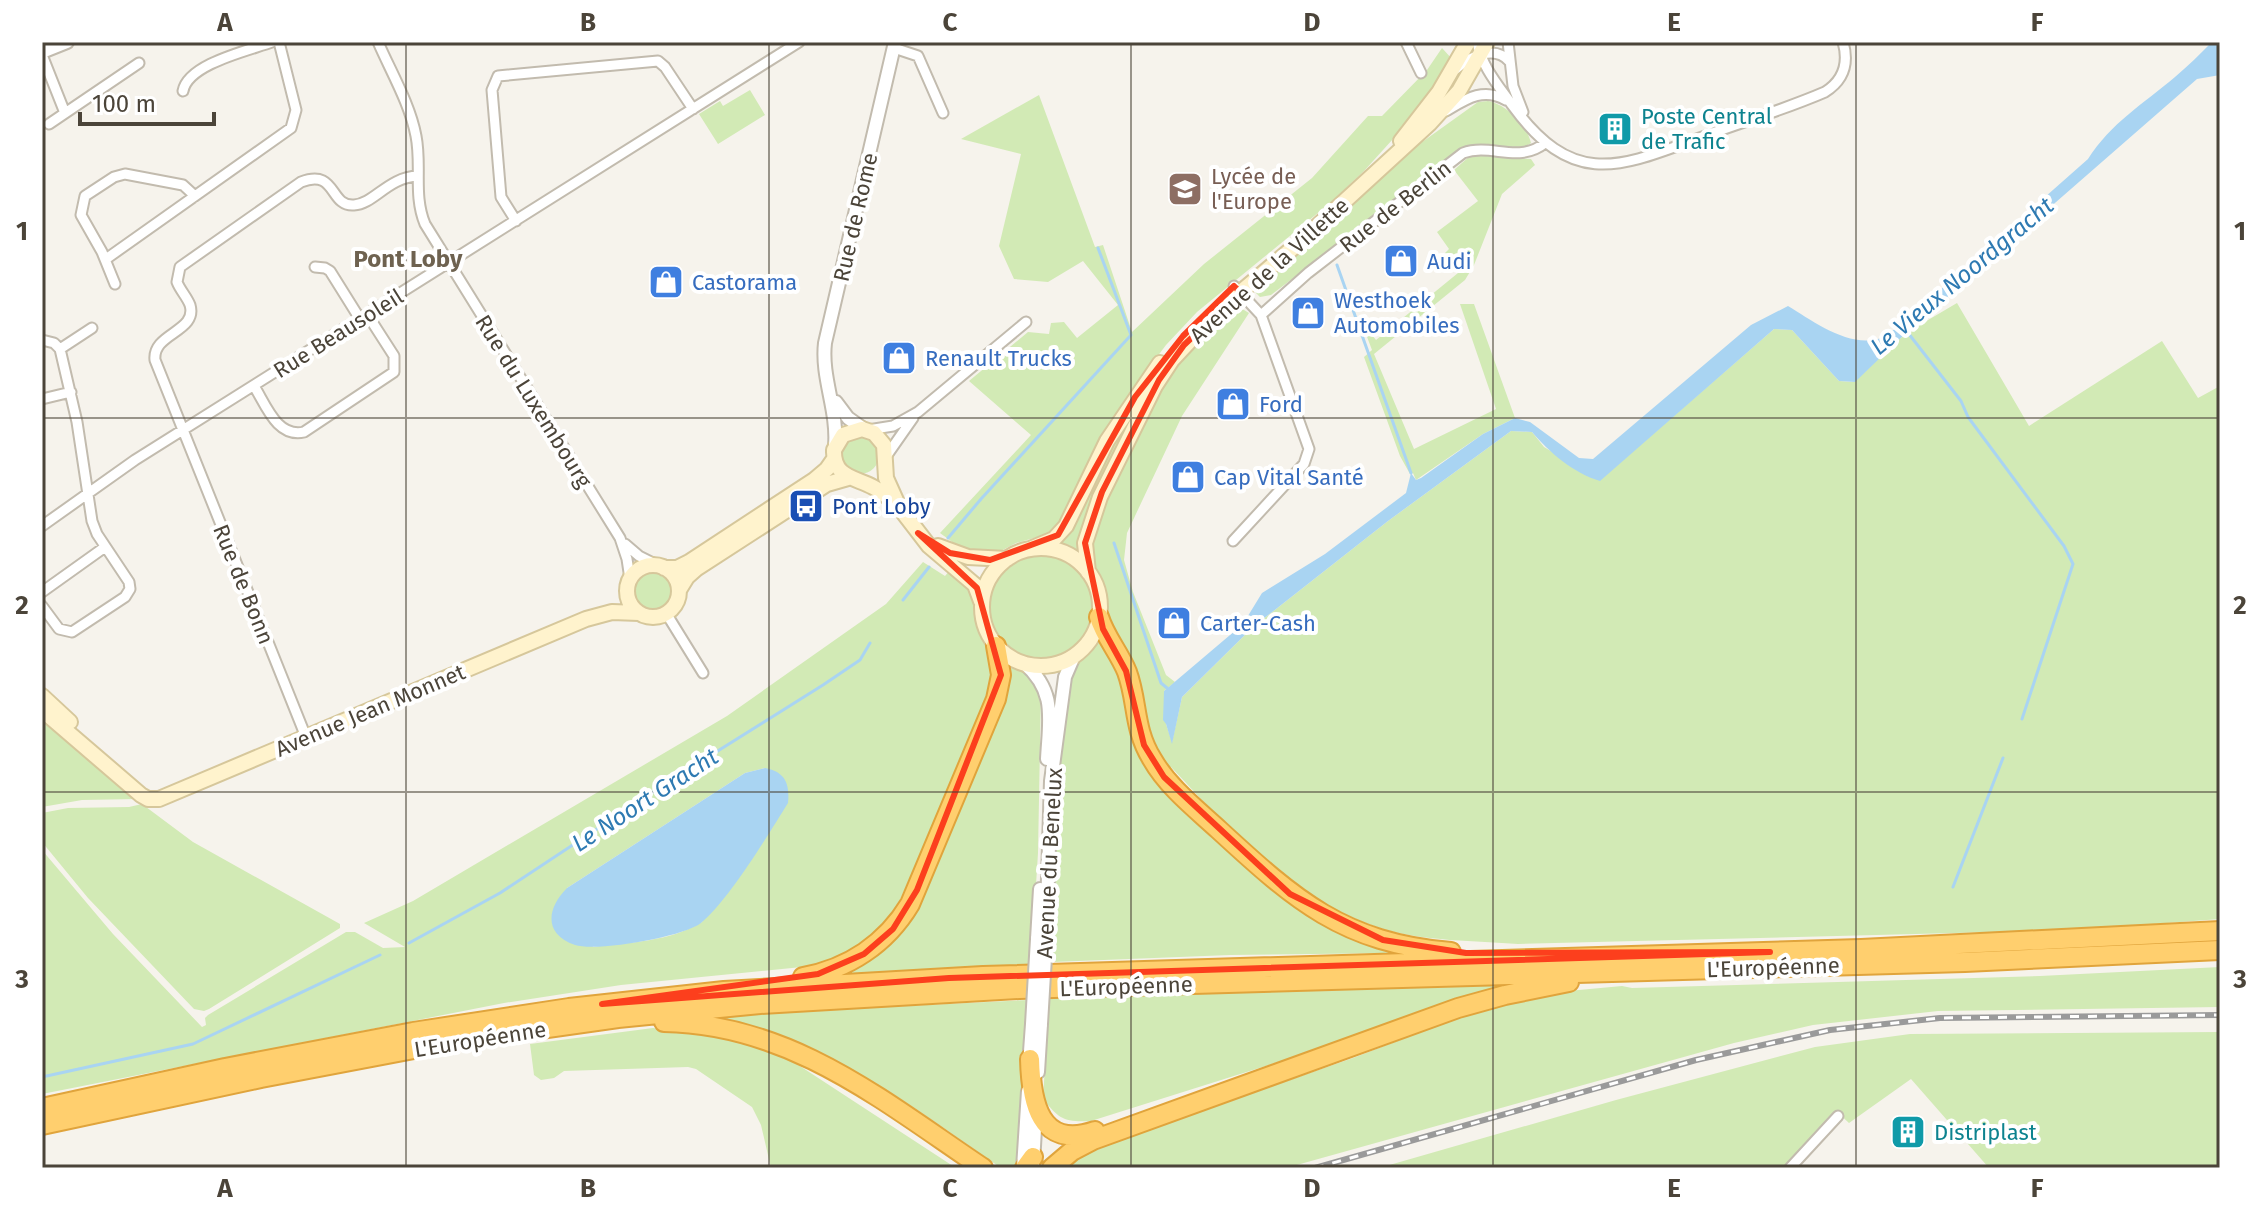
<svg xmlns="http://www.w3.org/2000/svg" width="2262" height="1210" font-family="'Fira Sans',sans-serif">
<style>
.green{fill:#d2eab5;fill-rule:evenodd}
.water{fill:#a9d4f2}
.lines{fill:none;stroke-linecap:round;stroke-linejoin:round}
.stream{stroke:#a9d4f2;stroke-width:3}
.minor-casing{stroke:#c2bbae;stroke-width:13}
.tertiary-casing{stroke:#c2bbae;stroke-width:16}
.secondary-casing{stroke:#d6c79b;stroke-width:18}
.motorway-casing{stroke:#e0a43c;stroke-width:22}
.minor{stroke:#fff;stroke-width:9}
.tertiary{stroke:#fff;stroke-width:12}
.secondary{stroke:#fff3cd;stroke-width:14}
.motorway{stroke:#ffcf6e;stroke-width:18}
.rail-casing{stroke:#9a9a9a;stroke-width:6}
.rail{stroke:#fff;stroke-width:3;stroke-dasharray:9;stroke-linecap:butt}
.tertiary-bridge-casing{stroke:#c2bbae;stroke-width:16;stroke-linecap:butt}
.tertiary-bridge{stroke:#fff;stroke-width:12}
.marked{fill:none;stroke:#fc3f1d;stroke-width:6;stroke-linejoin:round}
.grid{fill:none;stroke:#4b4439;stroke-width:2;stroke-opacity:0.55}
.labels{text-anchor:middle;stroke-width:8;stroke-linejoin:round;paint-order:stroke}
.culture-label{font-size:22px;fill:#0d838f;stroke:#fff;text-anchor:start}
.education-label{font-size:22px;fill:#785e54;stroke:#fff;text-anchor:start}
.street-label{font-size:22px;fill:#4b4439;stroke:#fff}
.shop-label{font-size:22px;fill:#366cbe;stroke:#fff;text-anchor:start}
.transit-label{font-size:22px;fill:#164399;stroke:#fff;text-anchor:start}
.neighbourhood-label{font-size:24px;font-weight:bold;fill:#6e6250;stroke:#fff}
.water-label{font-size:24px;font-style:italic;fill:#2e7ab2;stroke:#fff}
.neatline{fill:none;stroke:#4b4439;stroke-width:3}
.grid-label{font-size:26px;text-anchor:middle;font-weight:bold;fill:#4b4439}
</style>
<rect width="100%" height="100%" fill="#f6f3ec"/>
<path class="green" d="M1442 48 1452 59 1412 118 1364 171 1330 203 1197 312 1166 345 1133 389 1103 437 1066 520 1052 533 1016 543 997 553H967L940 533 1031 435 969 381 1028 332 1049 334 1051 323 1064 322 1077 338 1118 305 1083 261 1048 282 1014 279 999 246 1021 154 961 139 1039 95 1095 247 1103 245 1132 332 1204 264 1312 178 1368 116H1382L1427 70Z
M750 90 765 115 718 144 699 114 720 101 723 106Z
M1488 101C1506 104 1527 125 1531 143 1511 158 1484 139 1463 149L1271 295 1260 297 1255 292V287L1418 145 1478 102Z
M1471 155 1531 159 1535 165 1502 194 1474 265 1465 280 1374 354 1414 449 1496 409 1460 304H1474L1515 418 1483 434 1416 480 1413 473 1410 474 1400 456 1364 357 1372 350 1361 321 1376 340 1458 273 1444 254 1449 249 1437 232 1478 201 1454 170Z
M1957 303 2029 426 2162 341 2198 398 2220 386V919L2074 930 1518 944C1477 941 1422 941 1383 929 1296 902 1232 832 1171 767L1167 769 1155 753 1105 613V596L1089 549 1101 508 1177 362 1232 308 1239 307 1249 313 1182 416 1127 533 1124 560 1133 592 1166 675 1175 682 1164 691 1166 724 1172 742 1182 697 1253 627 1388 521 1511 431 1532 432 1544 447 1600 480 1774 329 1792 330 1839 381 1854 382 1906 333Z
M1151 381 1079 553 1069 545 1054 542Z
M841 455a19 19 0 1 1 38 0a19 19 0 1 1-38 0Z
M987 607a54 54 0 1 1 108 0a54 54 0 1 1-108 0Z
M923 562 945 576 951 569 973 590 977 623 991 649 994 675 985 712 893 915C870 941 845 956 812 966L621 985 504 1003 42 1094V850L113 934 202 1027 206 1025 205 1018 208 1015 346 932H355L383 948 405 947 364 923 413 901 727 716 886 604ZM765 768 702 922C669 942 630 942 593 947L567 888 745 773Z
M633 590a20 20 0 1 1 40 0a20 20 0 1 1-40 0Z
M1099 634 1120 669 1138 745 1266 882 1398 947 1399 953 1230 955 1053 962 1054 786 1070 673C1077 658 1091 650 1099 634Z
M1004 663 1026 673 1041 692 1038 853 1031 964 839 974 907 919 926 890 998 705Z
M42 717 138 799 82 800 42 807Z
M142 804 193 842 340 924V928L209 1009 204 1011 194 1009 88 898 42 842V813L68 808 129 807Z
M2220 967V1007L1938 1011 1813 1025 1734 1043 1286 1168H1061L1079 1153 1353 1058 1478 1010 1568 991 1622 986 1632 988 2040 976Z
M1522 985 1091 1121C1064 1122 1060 1120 1043 1099L1049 998Z
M1028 1000 1018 1160 1016 1166 1001 1168C913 1107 829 1041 721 1021L720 1018 722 1015Z
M653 1028 727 1035 780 1053 956 1168H771L761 1125 752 1107 696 1069 688 1067 564 1071 554 1078 541 1080 534 1075 530 1044Z
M2220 1032V1168H1989L1911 1079 1849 1123 1836 1111 1783 1168H1379L1616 1100 1815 1047 1910 1034Z"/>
<path class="water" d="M2212 42H2220V75L2197 79 1906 333 1855 382 1839 381 1792 330 1774 329 1600 481C1573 473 1549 452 1532 432L1511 431 1388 521 1253 627 1182 697 1172 744 1166 724 1163 720 1164 691 1243 624 1262 593 1325 554 1406 493 1411 473 1416 480 1421 478 1483 434 1515 418 1530 422 1579 458 1593 459 1751 325 1788 306C1813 321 1847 347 1878 339 1887 336 1897 327 1905 321L2088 159C2111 123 2143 104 2175 77 2188 66 2200 54 2212 42Z
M765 768C785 772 790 783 788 803 768 835 729 900 701 923 683 937 597 952 575 945 543 934 547 908 567 888L745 773Z"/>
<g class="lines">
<path class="stream" d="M1337 265 1411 473
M1905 329 1961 401 1968 417 2064 546 2073 564 2022 719
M948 538 981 499 1131 335 1098 248
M1114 543 1161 683 1167 688
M903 600 929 567
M1953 887 2003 758
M409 943 500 893 665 784 823 685 860 660 870 643
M42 1077 193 1044 380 955"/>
<g class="minor-casing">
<path id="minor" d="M378 42C391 72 410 104 416 136 422 166 413 195 425 224L620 538 627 559 630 579
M1406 42 1421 73
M1477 42C1482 67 1498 85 1512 105 1576 193 1624 165 1710 134 1749 120 1788 108 1825 92 1844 80 1849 63 1843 42
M1508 42 1513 86 1523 112
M894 48 918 56 943 113
M42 55 65 113
M1456 69C1470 56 1495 45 1509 61
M183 91C188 64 247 51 272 42
M1446 111C1466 99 1483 87 1506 100
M49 124 139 63
M516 221 501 197 492 90 498 76 658 61 665 67 693 109
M106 259 291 128 296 110 279 42
M315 267 325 268 330 271 360 319
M115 284 102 252 81 215 85 196 114 177 125 174 183 185 195 196
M1261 315 1308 273 1463 153C1491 143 1519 164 1545 143
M42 340 54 343 60 349
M60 349 92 328
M254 386C266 405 277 438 304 432L394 372V356L367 314
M42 399 71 392
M868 430 893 426 918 412 1026 322
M885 458 913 418
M42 526 135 460 799 42
M1233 541 1304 464 1309 449 1261 315 1234 286
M625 544 639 556 657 565
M42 592 105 547
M42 606 59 629 72 632 125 597 130 589 129 582 97 534 92 521 77 422 60 349
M666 613 703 673
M306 737 155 360C152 333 198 332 190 305 187 297 180 290 177 282L180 267 301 182C337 168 329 207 354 205 374 204 388 177 418 176
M1790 1168 1838 1116"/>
</g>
<g class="tertiary-casing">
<path id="tertiary" d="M42 52 67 42
M836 402 848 418 865 430
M835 446C838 410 821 378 825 343L895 42
M1024 663C1057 692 1049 719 1047 759
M1037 939 1040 889
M1046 941 1051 781 1065 677 1074 656
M1029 1065 1032 1024
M1038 1072 1041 1024
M1033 1164 1036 1111
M1023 1168 1028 1091"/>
</g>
<g class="secondary-casing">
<path id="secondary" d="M1401 141 1439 92 1468 42
M899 507C891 500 883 492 873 487 854 477 833 477 834 450L843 435 862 429 874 433 884 445 886 478 899 507 929 546 975 585 981 601
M938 546 968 557 1007 559
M982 607a59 59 0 1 1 118 0a59 59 0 1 1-118 0Z
M1030 549 1054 539 1066 526 1107 441 1160 363
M627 591a26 26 0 1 1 52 0a26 26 0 1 1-52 0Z
M664 568H677L689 562 814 480 827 469 834 459
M1088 572 1085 543 1100 497 1155 386 1172 360 1217 312 1300 242 1430 123 1459 91 1487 42
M679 590 687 577 696 569 827 484 848 478
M42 696 70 722
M42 710 141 795 148 799H159L586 619 612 612 639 613"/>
</g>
<g class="motorway-casing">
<path id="motorway" d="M1099 617C1105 637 1119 652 1127 672 1138 702 1133 728 1152 759 1168 787 1195 808 1219 830 1295 900 1343 943 1451 952
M803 977C848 969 886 944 910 904L996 699 1001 675 996 646
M664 1022C791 1024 883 1101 983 1168
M1030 1059C1031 1101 1039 1150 1095 1131
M42 1108 225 1068 413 1032 569 1008 724 991 983 976 1861 949 2220 931
M42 1125 261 1078 456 1041 618 1018 760 1004 1019 989 1965 962 2220 950
M1025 1168 1033 1157
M1052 1168 1072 1151 1093 1140 1458 1008 1505 995 1569 982"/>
</g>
<use href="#minor" class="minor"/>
<use href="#tertiary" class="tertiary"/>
<use href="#secondary" class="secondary"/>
<use href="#motorway" class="motorway"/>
<g class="rail-casing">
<path id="rail" d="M1315 1168 1696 1060 1830 1030 1940 1018 2220 1015"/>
</g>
<use href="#rail" class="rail"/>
<g class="tertiary-bridge-casing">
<path id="tertiary-bridge" d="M1032 1024 1037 939
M1041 1024 1046 941"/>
</g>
<use href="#tertiary-bridge" class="tertiary-bridge"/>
</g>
<path class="marked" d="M1234 286 1240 292 1184 345 1159 380 1102 492 1085 543 1103 629 1126 671 1144 745 1164 777 1290 894 1383 940 1466 953 1770 952 949 978 602 1004 818 974 864 954 893 929 917 890 1001 675 977 588 918 533 950 553 990 560 1058 535 1135 397 1183 336Z"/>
<path class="grid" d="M406 42V1168M769 42V1168M1131 42V1168M1493 42V1168M1856 42V1168M42 418H2220M42 792H2220"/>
<defs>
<g id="building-square" transform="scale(1.8)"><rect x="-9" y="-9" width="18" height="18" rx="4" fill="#0f9aa8" stroke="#fff"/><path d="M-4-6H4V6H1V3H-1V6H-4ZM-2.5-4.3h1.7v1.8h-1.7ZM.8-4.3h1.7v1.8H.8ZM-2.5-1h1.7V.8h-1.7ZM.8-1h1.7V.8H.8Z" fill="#fff"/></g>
<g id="school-square" transform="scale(1.8)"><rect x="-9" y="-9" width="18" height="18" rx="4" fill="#8d6e63" stroke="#fff"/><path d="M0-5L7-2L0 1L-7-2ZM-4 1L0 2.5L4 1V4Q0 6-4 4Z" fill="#fff"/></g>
<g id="shop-square" transform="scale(1.8)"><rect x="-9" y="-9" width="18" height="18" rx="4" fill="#3f7fe0" stroke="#fff"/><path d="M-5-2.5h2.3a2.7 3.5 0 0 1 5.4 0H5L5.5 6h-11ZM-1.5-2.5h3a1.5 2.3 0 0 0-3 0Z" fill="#fff"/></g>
<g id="bus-square" transform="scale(1.8)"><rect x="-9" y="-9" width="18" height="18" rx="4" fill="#1a4fb4" stroke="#fff"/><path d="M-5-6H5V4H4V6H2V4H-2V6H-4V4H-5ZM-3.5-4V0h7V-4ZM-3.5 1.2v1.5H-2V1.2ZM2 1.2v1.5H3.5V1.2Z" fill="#fff"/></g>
</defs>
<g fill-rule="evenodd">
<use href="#building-square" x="1615" y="129"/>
<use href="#school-square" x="1185" y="189"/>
<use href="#shop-square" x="1401" y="261"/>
<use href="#shop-square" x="666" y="282"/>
<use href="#shop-square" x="1308" y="313"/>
<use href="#shop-square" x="899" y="358"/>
<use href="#shop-square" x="1233" y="404"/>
<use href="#shop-square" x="1188" y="477"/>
<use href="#bus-square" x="806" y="506"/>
<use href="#shop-square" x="1174" y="623"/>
<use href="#building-square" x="1908" y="1132"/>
</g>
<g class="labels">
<g class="culture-label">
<text x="1641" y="124">Poste Central<tspan x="1641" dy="25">de Trafic</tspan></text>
<text x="1934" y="1140">Distriplast</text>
</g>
<g class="education-label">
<text x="1211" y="184">Lycée de<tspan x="1211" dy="25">l'Europe</tspan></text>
</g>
<g class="street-label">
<text transform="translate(1395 206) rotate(-38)" y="8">Rue de Berlin</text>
<text transform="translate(855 217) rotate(-77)" y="8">Rue de Rome</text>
<text transform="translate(1269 270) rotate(-42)" y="8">Avenue de la Villette</text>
<text transform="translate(338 333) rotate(-32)" y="8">Rue Beausoleil</text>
<text transform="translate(534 401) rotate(58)" y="8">Rue du Luxembourg</text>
<text transform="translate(244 584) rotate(68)" y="8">Rue de Bonn</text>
<text transform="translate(370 710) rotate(-23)" y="8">Avenue Jean Monnet</text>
<text transform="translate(1049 863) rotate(-87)" y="8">Avenue du Benelux</text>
<text transform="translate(1773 967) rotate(-2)" y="8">L'Européenne</text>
<text transform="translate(1126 986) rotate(-2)" y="8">L'Européenne</text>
<text transform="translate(480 1039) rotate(-9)" y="8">L'Européenne</text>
</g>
<g class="shop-label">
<text x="1427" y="269">Audi</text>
<text x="692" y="290">Castorama</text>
<text x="1334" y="308">Westhoek<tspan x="1334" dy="25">Automobiles</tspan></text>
<text x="925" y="366">Renault Trucks</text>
<text x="1259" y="412">Ford</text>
<text x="1214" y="485">Cap Vital Santé</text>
<text x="1200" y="631">Carter-Cash</text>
</g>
<g class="transit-label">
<text x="832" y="514">Pont Loby</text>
</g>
<g class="neighbourhood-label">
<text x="408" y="267">Pont Loby</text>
</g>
<g class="water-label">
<text transform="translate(1962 276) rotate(-40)" y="8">Le Vieux Noordgracht</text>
<text transform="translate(645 800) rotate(-33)" y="8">Le Noort Gracht</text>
</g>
</g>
<rect width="2262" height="1210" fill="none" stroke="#ffffff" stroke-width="88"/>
<path d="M80 112v12h134v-12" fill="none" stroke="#4b4439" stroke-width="4"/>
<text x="92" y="112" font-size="24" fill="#4b4439" stroke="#ffffff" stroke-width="6" paint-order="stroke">100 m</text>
<rect x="44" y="44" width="2174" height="1122" class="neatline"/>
<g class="grid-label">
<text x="225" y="31">A</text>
<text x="588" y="31">B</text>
<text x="950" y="31">C</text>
<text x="1312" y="31">D</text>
<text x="1674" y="31">E</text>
<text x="2037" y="31">F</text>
<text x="22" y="240">1</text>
<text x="2240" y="240">1</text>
<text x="22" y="614">2</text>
<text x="2240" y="614">2</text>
<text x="22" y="988">3</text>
<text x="2240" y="988">3</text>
<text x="225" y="1197">A</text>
<text x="588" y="1197">B</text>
<text x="950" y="1197">C</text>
<text x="1312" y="1197">D</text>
<text x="1674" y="1197">E</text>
<text x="2037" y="1197">F</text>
</g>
</svg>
